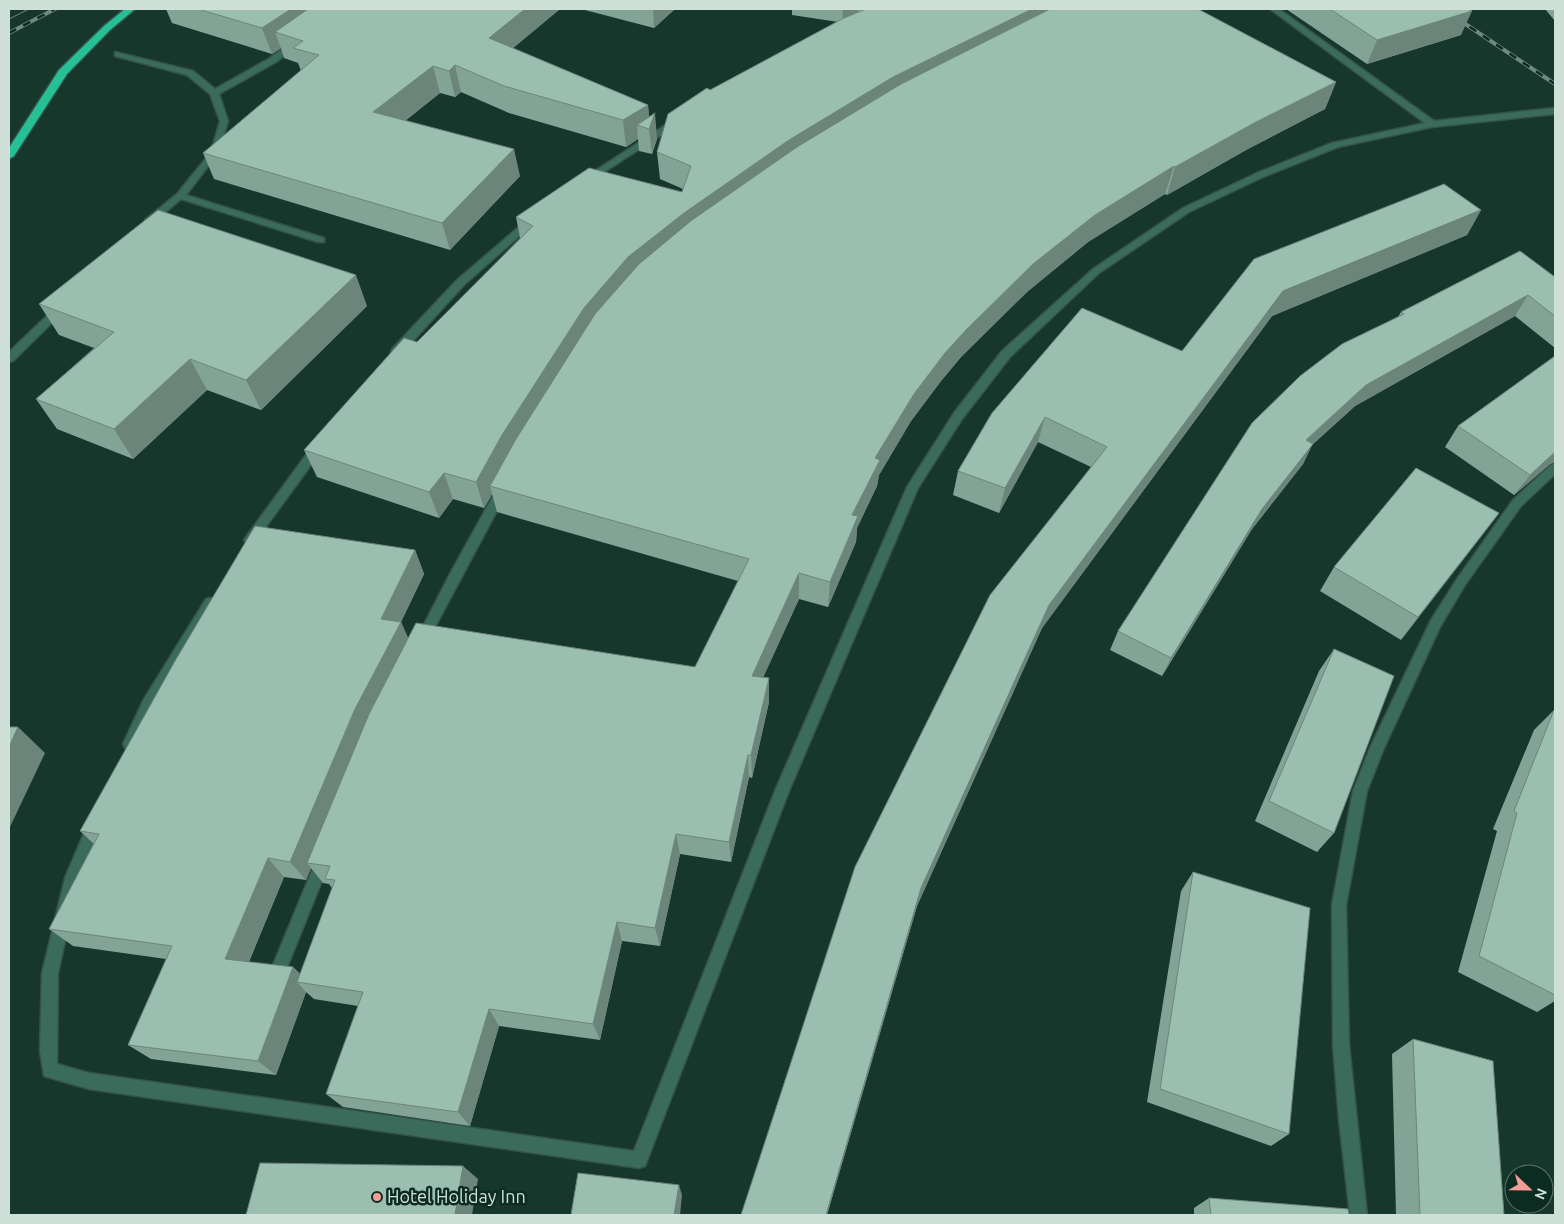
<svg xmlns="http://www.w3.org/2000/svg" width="1564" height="1224" font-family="Ubuntu,sans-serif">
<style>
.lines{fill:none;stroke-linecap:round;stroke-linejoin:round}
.service-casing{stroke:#345248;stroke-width:3}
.motorway-casing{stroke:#345248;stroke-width:3}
.service{fill:#3b6c5b;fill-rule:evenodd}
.motorway{fill:#27bf96;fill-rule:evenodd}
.tram{stroke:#708980;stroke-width:1}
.rail-casing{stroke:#708980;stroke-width:4}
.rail{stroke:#0c2c22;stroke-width:2.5;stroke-dasharray:8;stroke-linecap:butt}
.wall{fill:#84a397;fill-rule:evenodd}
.shaded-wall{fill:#6c857b}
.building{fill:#9abeb0;stroke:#6c857b}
.poi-dot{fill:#f59b98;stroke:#0c2c22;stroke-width:2}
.labels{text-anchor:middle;stroke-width:5;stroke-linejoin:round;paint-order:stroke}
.near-poi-label{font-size:18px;fill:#cfe0d9;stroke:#0c2c22;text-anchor:start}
</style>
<rect width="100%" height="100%" fill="#17372c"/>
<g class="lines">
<g class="service-casing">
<path id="service" d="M1270 9H1279L1434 121 1555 108V114L1432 127 1338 147 1263 177 1189 212 1099 273 1010 357 962 419 918 488 789 791 645 1166 639 1168 89 1089 44 1076 40 1051 42 973 65 878 90 819 95 818 100 819 102 824 79 878 58 973 57 1064 89 1073 634 1151 775 791 907 487 954 413 1002 351 1093 269 1183 208 1257 173 1332 143 1425 123Z
M292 42 299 44 276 62 219 94 228 121 219 152 186 195 324 238V242H318L181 199 151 224H145V220L177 194 211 152 220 121 210 94 187 75 115 56V52L193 71 215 89 270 58Z
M678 117 681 118V122L589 182H583L581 180Z
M532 217 537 220 535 222 464 285 400 355H392L391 352 392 349 456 281 529 218Z
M61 305 65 306V310L13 361 9 362V352L57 306Z
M318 443 324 447 322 450 254 543H246L244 540 246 537 314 444Z
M1555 464V474L1521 506 1465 585 1440 627 1384 748 1367 791 1346 905 1349 1045 1367 1215H1350L1339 1120 1333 1045 1332 905 1353 791 1370 748 1431 620 1457 579 1513 500 1551 465Z
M502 486 508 490 426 644 422 645 418 644 416 640 451 572 498 487Z
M210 598 214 599 216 603 154 706 135 748 130 750 125 748 123 744 144 699 206 599Z
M323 854 328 856 330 861 286 970 281 973 276 970 273 965 318 856Z"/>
</g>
<g class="motorway-casing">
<path id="motorway" d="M125 9H135L110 30 67 74 14 156 9 159V148L59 70 104 26Z"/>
</g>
<use href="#service" class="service"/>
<use href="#motorway" class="motorway"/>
<path class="tram" d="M9 19 29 9"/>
<g class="rail-casing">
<path id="rail" d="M1443 9 1555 84
M9 33 55 9"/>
</g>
<use href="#rail" class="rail"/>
</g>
<path class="wall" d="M166 9H560L513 48 648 105 649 117 657 139 652 154 639 151 638 139 626 147 509 113 461 92 455 97 440 93 405 121 520 176 450 250 214 179 203 153 301 71 298 63 284 58 281 48 272 54 172 23Z
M581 9H675L654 28Z
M792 9H1198L1336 82 1325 109 1246 150 1167 195 1165 194 1088 242 1027 292 961 357 941 381 911 421 879 475 877 486 857 528 856 542 828 607 799 599 763 677 769 678V702L752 778 749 777 731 862 680 854 660 946 622 941 600 1040 499 1026 470 1126 343 1107 326 1094 358 1006 314 999 306 992 276 1075 151 1059 128 1045 166 959 73 946 49 929 94 844 80 831 415 550 424 574 401 622 408 638 695 667 738 581 497 512 492 494 484 508 453 499 439 518 317 477 304 450 417 342 520 238 516 217 682 192 683 189 660 179 657 152 710 90 838 22 792 15ZM311 868 323 883 329 884 332 888 300 974 293 967 249 962 284 877 306 880Z
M1286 9H1468L1461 35 1367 64Z
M1545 9H1555V21Z
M1481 210 1467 235 1272 316 1042 628 917 906 827 1215H741L1091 467 1038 442 999 513 953 495 958 471 992 413 1182 351Z
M1555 277V348L1515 316 1355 406 1312 445 1303 464 1252 529 1162 676 1110 650 1118 631 1398 317 1401 312Z
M39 304 367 306 261 410 207 390 133 459 57 429 36 399 94 348 59 335Z
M1555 356V463V462L1550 464 1514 495 1445 447 1458 426Z
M1499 513 1401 640 1320 591 1334 567Z
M1334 649V833L1317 852 1255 821 1319 671Z
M1554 710H1555V1001L1537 1012 1458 972 1497 831 1493 829 1534 730Z
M1193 872 1289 1134 1271 1146 1147 1102 1181 891Z
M1413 1039 1504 1215H1396L1392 1054Z
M1209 1198 1349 1215H1194V1208Z"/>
<path class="shaded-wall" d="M291 9H336L275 32 281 48 272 54 262 28Z
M525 9H560L494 64 489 38Z
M653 9H675L654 28Z
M843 9H858L857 15 842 23Z
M1032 9H1080L490 486 492 494 484 508 476 482 502 435 584 308 628 257 684 213 789 140 893 77Z
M1472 11 1461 35 1367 64 1377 40Z
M455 65 461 92 455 97 449 71Z
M433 66 440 93 381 139 373 112Z
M1336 82 1325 109 1246 150 1167 195 1175 167 1256 122Z
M648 105 650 127 655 113 657 139 652 154 649 129 637 125 638 139 626 147 623 120Z
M514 149 520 176 450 250 442 223Z
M1174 166 1165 194 1088 242 1027 292 961 357 941 381 911 421 879 475 877 486 857 528 856 542 828 607 830 582 852 515 875 458 914 394 945 353 966 330 1033 264 1095 215Z
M1481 210 1467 235 1272 316 1042 628 917 906 827 1215H826L921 888 1049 605 1283 291Z
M356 275 367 306 261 410 246 380Z
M1528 295 1515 316 1355 406 1312 445 1303 464 1252 529 1162 676 1171 658 1262 509 1306 440 1366 385Z
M190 359 207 390 133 459 114 429Z
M1045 417 1038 442 999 513 1005 488Z
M1555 452V462L1550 464 1514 495 1530 475Z
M444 473 453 499 439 518 429 492Z
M1499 513 1481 537 1401 640 1418 617Z
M415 550 424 574 401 622 411 645 307 863 311 868 306 880 290 862 381 619Z
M799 573V599L753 700 752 676Z
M769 678V702L752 778 751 755Z
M18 727 45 753 9 829V747Z
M748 755 749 777 731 862 729 842Z
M676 834 680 854 660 946 655 928Z
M268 858 284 877 243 975 225 959Z
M617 922 622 941 600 1040 593 1024Z
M293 967 309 983 297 982 306 992 276 1075 258 1061Z
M489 1009 499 1026 470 1126 458 1112Z
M463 1166 478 1179 472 1215H455Z
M679 1185 682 1195 680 1215H674Z"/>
<path class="building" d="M198 9H291L262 28Z
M308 9H525L489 38 648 105 623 120 504 86 455 65 449 71 433 66 373 112 514 149 442 223 203 153 319 55 293 48 303 41 275 32Z
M866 9H1032L893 77 789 140 684 213 628 257 584 308 502 435 476 482 444 473 429 492 304 450 404 338 417 342 533 226 516 217 589 168 682 192 691 166 657 152 668 114 707 88 710 90 844 18Z
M1050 9H1198L1336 82 1256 122 1175 167 1174 166 1095 215 1033 264 966 330 945 353 914 394 875 458 880 460 852 515 858 516 830 582 799 573 752 676 769 678 751 755H748L729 842 676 834 655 928 617 922 593 1024 489 1009 458 1112 326 1094 363 992 297 982 335 880 325 879 330 866 307 863 369 714 416 623 695 667 749 559 490 486 516 439 595 314 639 264 692 220 797 147 901 84Z
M1330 9H1468L1472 11 1377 40Z
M655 113 649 129 637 125Z
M1444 184 1481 210 1283 291 1049 605 921 888 826 1215H741L855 867 990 595 1107 447 1045 417 1005 488 958 471 992 413 1082 308 1182 351 1254 259Z
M158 210 356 275 246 380 190 359 114 429 36 399 114 332 39 304Z
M1520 251 1555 277V316L1528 295 1366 385 1306 440 1313 444 1262 509 1171 658 1118 631 1252 423 1300 376 1342 344 1404 314 1401 312Z
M1555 356V452L1530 475 1458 426Z
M1416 468 1499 513 1418 617 1334 567Z
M255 526 415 550 381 619 401 622 355 709 290 862 268 858 225 959 293 967 258 1061 128 1045 172 946 49 929 99 834 80 831 175 661Z
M1334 649 1394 676 1334 833 1269 801Z
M1554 710H1555V995L1479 956 1517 813 1514 811Z
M9 727H18L9 747Z
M1193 872 1310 908 1289 1134 1160 1089Z
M1413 1039 1493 1061 1504 1215H1420Z
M260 1163 463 1166 455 1215H246Z
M578 1173 679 1185 674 1215H571Z
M1209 1198 1348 1209 1349 1215H1211Z"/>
<circle class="poi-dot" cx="377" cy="1197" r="5"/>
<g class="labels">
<g class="near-poi-label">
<text x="387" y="1203">Hotel Holiday Inn</text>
</g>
</g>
<rect width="1564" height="1224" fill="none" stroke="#cfe0d9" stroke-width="20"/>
<g transform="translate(1529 1189) rotate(112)"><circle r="24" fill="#0c2c22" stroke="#5a746b"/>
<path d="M0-4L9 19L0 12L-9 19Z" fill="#f59b98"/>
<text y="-8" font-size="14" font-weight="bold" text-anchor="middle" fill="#cfe0d9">N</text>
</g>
</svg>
